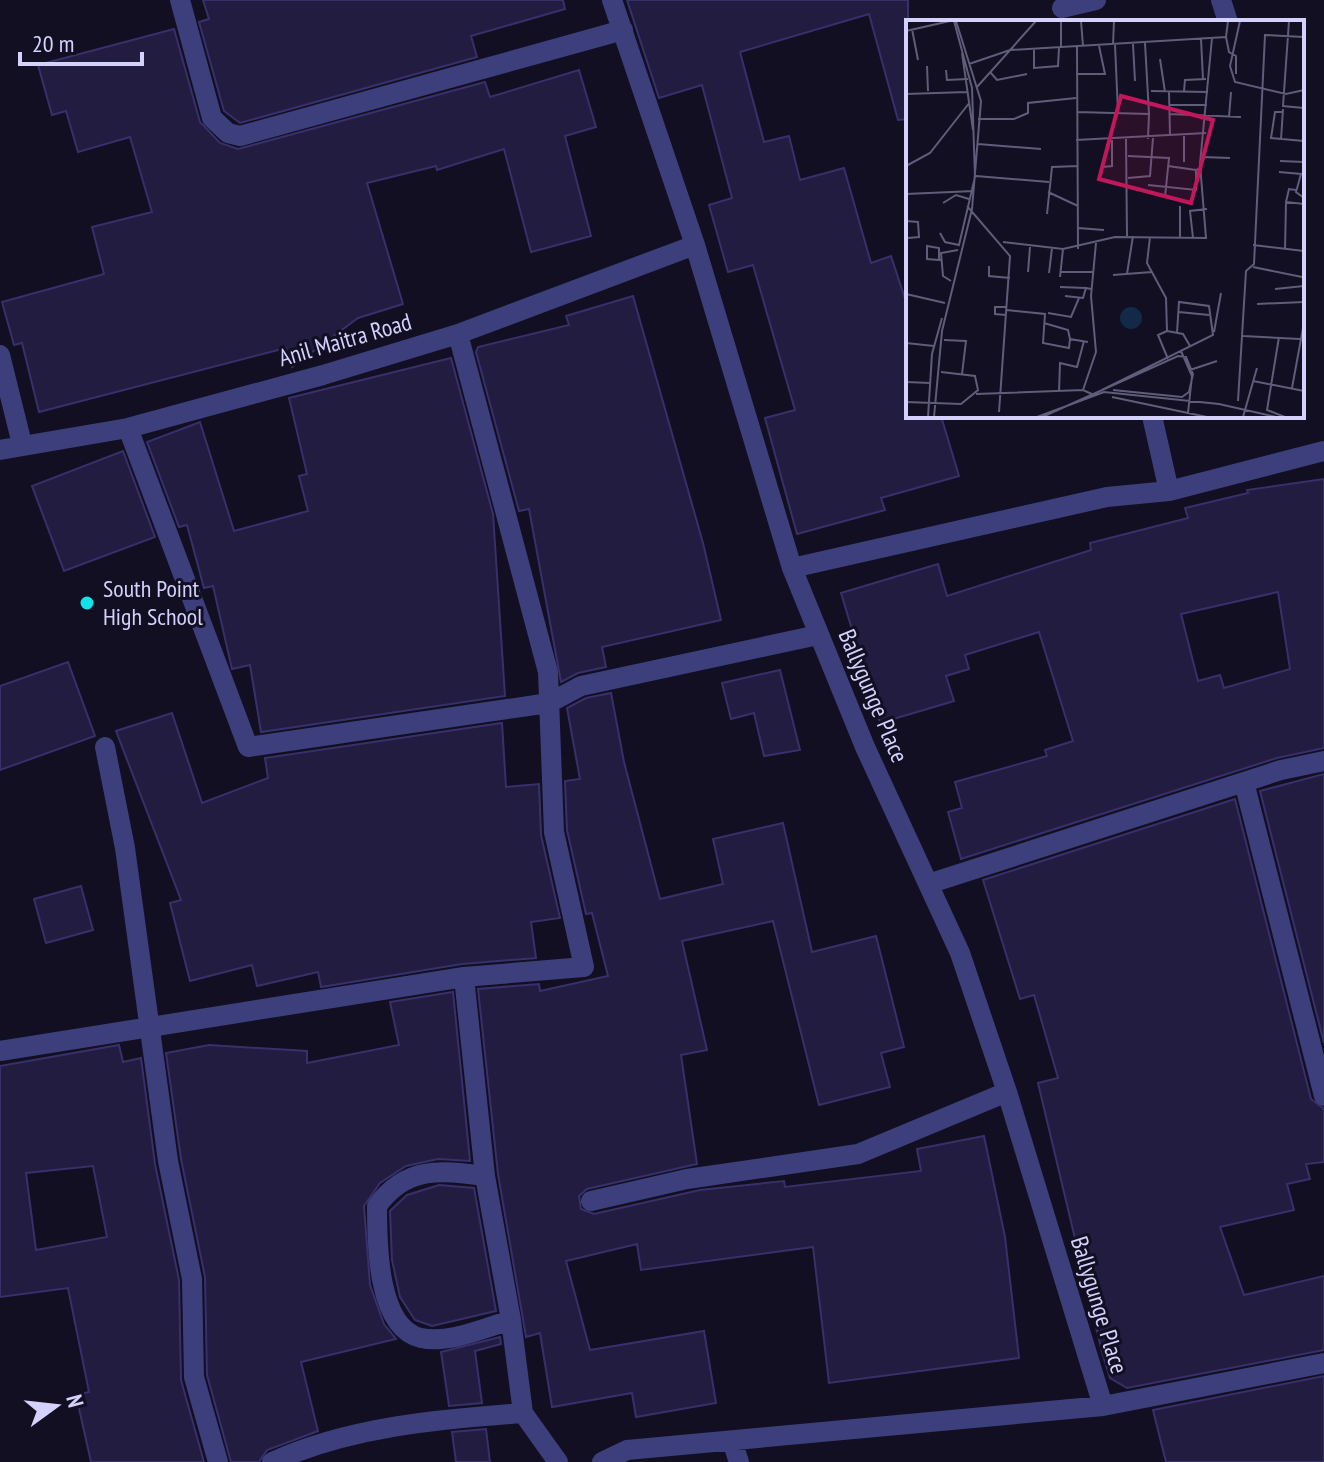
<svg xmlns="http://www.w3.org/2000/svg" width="1324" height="1462" font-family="'PT Sans Narrow',sans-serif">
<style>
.building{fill:#211c40;stroke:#38306a;stroke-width:2;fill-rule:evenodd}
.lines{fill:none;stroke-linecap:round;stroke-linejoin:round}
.minor{stroke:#3d3f7c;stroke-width:20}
.poi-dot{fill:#11e2e9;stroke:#110f21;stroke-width:3}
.labels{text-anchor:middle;stroke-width:6;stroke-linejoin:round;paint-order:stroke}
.street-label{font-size:24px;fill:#d4d2fc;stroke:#110f21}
.poi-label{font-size:24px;fill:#d4d2fc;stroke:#110f21;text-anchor:start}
.inset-road{fill:none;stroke:#5f5d79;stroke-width:2}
.view{fill:#c2185b;fill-opacity:0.15;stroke:#c2185b;stroke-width:4}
.inset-edge{fill:none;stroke:#d4d2fc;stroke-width:4}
</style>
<rect width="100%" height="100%" fill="#110f21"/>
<path class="building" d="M203 0H563L565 9 471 36 477 57 240 123 224 111 199 22 209 19Z
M627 0H908V119L898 120 869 14 740 52 764 142 789 136 800 180 844 168 871 263 891 256 908 308V416H941L959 476 881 498 885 510 797 534 765 418 795 410 753 265 728 272 709 205 732 198 702 85 659 98Z
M174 29 200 122 220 143 238 149 485 82 490 97 579 70 596 127 565 136 591 236 531 252 504 149 437 170 436 166 367 183 403 304 358 318 292 367 286 348 39 412 22 343 14 345 2 302 104 274 92 227 152 212 130 137 78 152 66 111 52 115 38 65Z
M633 296 703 543 721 620 602 647 606 667 578 673 561 682 529 509 519 511 476 352 478 347 569 325 566 316Z
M451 358 493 514 505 696 261 732 250 665 232 669 213 586 204 588 187 525 179 527 147 442 200 422 234 531 308 511 299 476 307 474 289 398Z
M123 451 155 537 64 571 32 486Z
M1324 479V748L1277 758 961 859 948 812 962 808 955 782 1047 756 1045 750 1073 741 1039 632 965 655 969 669 946 676 954 701 880 723 841 593 938 564 947 596 1091 550 1090 543 1188 518 1185 508 1248 493 1247 490ZM1278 592 1290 669 1224 688 1220 675 1198 681 1181 614Z
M68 662 95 736 0 770V686Z
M780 670 800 750 764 756 754 713 731 719 722 683Z
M611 693 624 762 660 899 723 884 713 839 783 823 812 952 876 936 904 1047 881 1053 890 1087 819 1105 773 921 682 941 707 1050 681 1055 697 1164 587 1189 579 1196 581 1209 594 1214 700 1190 784 1181 785 1187 921 1171 917 1149 984 1136 1005 1237 1019 1358 829 1383 813 1247 641 1270 637 1244 566 1261 590 1350 704 1331 716 1403 636 1417 632 1393 552 1407 540 1333 526 1337 498 1174 478 989 539 984 540 991 608 976 592 913 586 914 567 830 565 781 580 779 567 708 586 698Z
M172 713 202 803 268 778 265 758 502 723 506 787 539 784 541 835 560 918 531 922 536 958 462 964 321 987 318 972 257 986 252 965 190 981 170 903 181 900 116 731Z
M1324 774V1043L1260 791Z
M1235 799 1311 1099 1324 1109V1162L1306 1164 1310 1179 1287 1184 1294 1210 1220 1227 1244 1295 1324 1276V1350L1127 1388 1110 1378 1102 1352 1038 1083 1058 1078 1034 995 1020 999 983 880Z
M81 886 93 930 46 943 34 899Z
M453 992 470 1161 438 1159 406 1166 380 1183 364 1206 370 1285 384 1324 396 1339 301 1362 318 1431 267 1450 259 1462H231L207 1375 205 1277 181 1159 166 1053 209 1045 307 1051V1063L399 1045 390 1002Z
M119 1045 123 1062 141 1058 155 1164 179 1280 181 1380 204 1462H91L76 1395 89 1392 68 1288 0 1297V1066ZM93 1166 107 1237 36 1250 26 1173Z
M439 1185 474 1188 496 1311 432 1326 415 1320 400 1297 392 1260 390 1211 407 1195Z
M500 1337 501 1344 475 1351 482 1403 449 1406 441 1352Z
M1324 1376V1462H1166L1153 1410Z
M486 1429 490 1462H456L452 1432Z"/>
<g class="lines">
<path class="minor" d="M180 0 212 118 228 133 240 136 623 30
M612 0 695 245 792 568 865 747 960 953 1007 1092 1103 1406
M1221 0 1228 22
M1062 8 1096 0
M0 355 22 444
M128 428 248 747 549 703 581 686 818 635
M0 450 128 428 323 375 458 334 695 245
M1169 491 1324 451
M792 568 1107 497 1169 491 1152 416
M105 747 125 848 168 1161 192 1279 194 1377 218 1462
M1244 782 1324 1096
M928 884 1281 770 1324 761
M464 977 485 1176 511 1320 523 1413
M0 1051 464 977 584 967 554 832 548 672 458 334
M485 1176C440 1170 406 1166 377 1206 377 1243 377 1328 421 1338 449 1344 484 1328 511 1320
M591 1201 687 1179 858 1154 1007 1092
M732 1441 739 1462
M272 1462C349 1427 439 1419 523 1413L558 1462
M602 1462 627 1450 1103 1406 1324 1363"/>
</g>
<circle class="poi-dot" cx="87" cy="603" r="8"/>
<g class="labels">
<g class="street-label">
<text transform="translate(345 340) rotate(-16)" y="8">Anil Maitra Road</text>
<text transform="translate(873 696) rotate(67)" y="8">Ballygunge Place</text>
<text transform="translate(1099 1305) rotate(73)" y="8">Ballygunge Place</text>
</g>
<g class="poi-label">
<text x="103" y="597">South Point<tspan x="103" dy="28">High School</tspan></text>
</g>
</g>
<g transform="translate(906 20)">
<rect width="398" height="398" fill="#110f21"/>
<path d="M214 298a11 11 0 1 1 22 0a11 11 0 1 1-22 0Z" fill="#122a47"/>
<path class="inset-road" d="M155 1V28M175 1 177 26M322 1 320 17 323 32 330 36V54M334 1 324 46 329 62 380 74 398 70M383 1 377 86 398 88M6 9 12 40M0 11 44 1M295 19 297 59M239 23 243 94M227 24 229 61M207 25 208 1M209 25 212 92M171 27 172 229M128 29V48L152 46 153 28M56 33 67 110M254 39 259 72M63 44 104 30 320 17M21 46 22 71M40 50 41 60 62 59M84 52 91 60 121 54M170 54H199L193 26M71 67 130 1M245 71 302 72M278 71 279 60 300 59M263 72 264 115M0 74 61 72M263 85H301M171 92 243 94 242 119M377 92H369L365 118 398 121M263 94 335 97M323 97 325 72M72 99H108L122 93V83L170 78M220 119 221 216M170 120 300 113M375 120 377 89M72 124 135 129M222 136 263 138 259 177M296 137 324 138M374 141 398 142M278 142V114M0 146 24 133 64 82M262 146 290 150M196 147 206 146V120M373 152 395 154 390 172 398 178M70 156 143 162M222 158 244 156 247 118M242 165 290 170V150L295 148M390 170 383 169 380 182 398 184M142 172 172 186M0 174 68 171M37 183 50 175 63 179M61 186 104 236 93 392M274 186V218M141 194 146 147 172 146M0 201 12 202 13 217 2 218M172 208 198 210M34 213 39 222 53 225 69 157 66 68 48 1M244 217 241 243 260 278 261 311 252 315 262 339M287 218 284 191 301 189M97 222 157 229 209 217 300 218 294 144 306 18M347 225 398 231M379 230 380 182M33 240V228L21 226V239L33 240H35M83 246V256L104 258M347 247 396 257M122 252 124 227M154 252H188M143 253 146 228M221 254 227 216M207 255 246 252M154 257 157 229M45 261 37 256 35 233 52 230M154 267 180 268M397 267V231M369 269 398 266M0 274 39 283M159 276 177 278 180 268 185 269M351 284 398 282M101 290 139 294 137 323 163 328 164 319M273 292 303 295M142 293 165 297 173 278M100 295 89 294V287H101M138 303 162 310 164 319 182 322M261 311 277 314 284 326M308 312 315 273M337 316 394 319M373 317 361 390 379 397M38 320 60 321 56 354M0 323 28 326M275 331 286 356 282 393M284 350 311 341M347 361 398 371M0 362 24 363M386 368 397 308M177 370 190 332 185 276 190 223M196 370 307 315 303 286 273 282 271 313M153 372 154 343 171 347 178 321M70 374 177 370 188 375M206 377 301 397M332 381 340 251 348 244 359 15 398 17M0 382 55 384 72 370 69 356 35 352M22 397 26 334 36 298M28 397 36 311 66 189 75 81 50 1M131 397 198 372 313 384 370 397M136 397 272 336 280 337 287 354 283 372 276 377 207 370M337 397 351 348"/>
<path class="view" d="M215 76 307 100 285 183 193 159Z"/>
<rect width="398" height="398" class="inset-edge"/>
</g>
<g transform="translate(56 1406) rotate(75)" stroke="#110f21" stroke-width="6" paint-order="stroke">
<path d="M0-6L14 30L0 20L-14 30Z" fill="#d4d2fc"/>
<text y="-12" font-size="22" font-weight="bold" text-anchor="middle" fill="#d4d2fc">N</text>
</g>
<path d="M20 52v12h122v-12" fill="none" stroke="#d4d2fc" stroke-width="4"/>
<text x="32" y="52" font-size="24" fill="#d4d2fc" stroke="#110f21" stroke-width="6" paint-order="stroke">20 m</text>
</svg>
